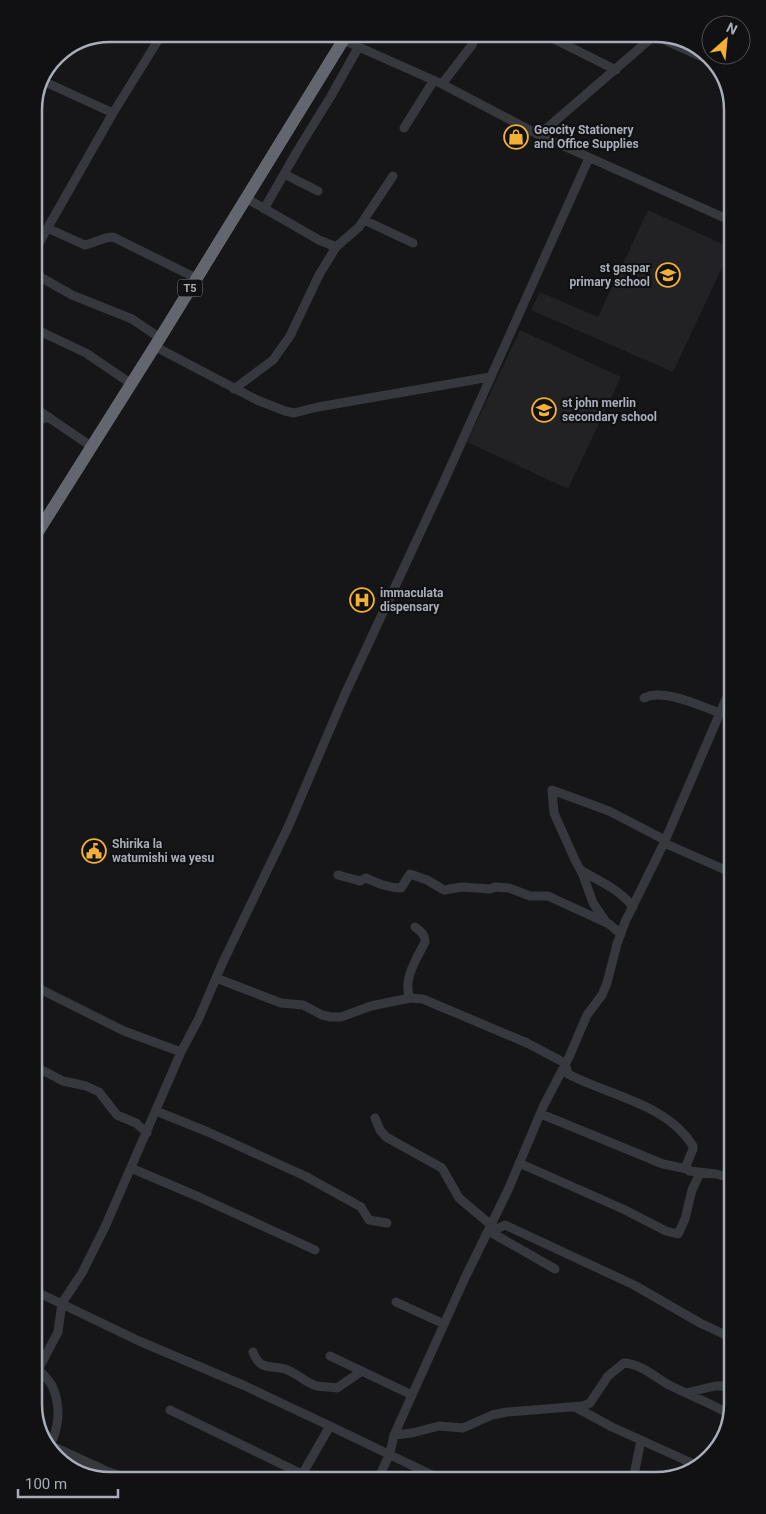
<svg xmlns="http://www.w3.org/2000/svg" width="766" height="1514" font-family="Roboto,sans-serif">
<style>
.built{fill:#222225}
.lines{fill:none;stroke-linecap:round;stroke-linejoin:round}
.minor{stroke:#37383d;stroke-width:9}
.highway{stroke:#63666e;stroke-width:12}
.labels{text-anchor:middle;stroke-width:4.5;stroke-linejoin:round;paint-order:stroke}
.shield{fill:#111113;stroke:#7b7e86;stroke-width:1}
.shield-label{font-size:11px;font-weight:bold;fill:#a8adb8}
.poi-label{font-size:12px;font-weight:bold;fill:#a8adb8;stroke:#111113;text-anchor:start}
.rim{fill:none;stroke:#a8adb8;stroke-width:2.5}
</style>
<rect width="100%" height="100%" fill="#161618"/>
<path class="built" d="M648 210 727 246V257L673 372 531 310 540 292 598 317Z
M520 330 621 377 568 489 467 442Z"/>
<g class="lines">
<path class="minor" d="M323 34 343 40 442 84 539 135 727 219
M544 34 616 70
M655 36 711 61
M45 82 113 113
M442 84 472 45 476 34
M404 128 434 80
M539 135 656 34
M284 174 318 191
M246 198 319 240 336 247 359 227 393 176
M264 209 299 148 331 96 358 48
M364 220 413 243
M47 228 85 245C95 243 103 237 113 237L196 278
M35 250 113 113 162 34
M35 274 72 295 132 319 160 338
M35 329 86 353 130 383
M154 346 257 400 285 411 294 413 318 407 490 377
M234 389 273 360 290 336 319 275 336 247
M35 408 92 447
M35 421 49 417
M644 698C664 688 700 706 720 713
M664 843 730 872
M582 871C601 882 619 889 633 907
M338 875 360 881 366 878C378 883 388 888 401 888L410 874 427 880 444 890 462 887 490 889 495 887 509 888 530 896H548L609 924 621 934
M606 922 593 903 583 875 575 860 554 813 552 790 609 811 665 840
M216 978 281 1003 303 1005 322 1015 331 1017H341L371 1006 410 998 423 999 437 1005 527 1043 565 1063 568 1074 570 1075C611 1096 667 1104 693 1146V1149L686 1166 689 1171 716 1174 731 1178
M38 988 124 1031 181 1052
M410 998C402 980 417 958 425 942 425 934 421 932 415 927
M38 1068 63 1081 86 1086 99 1092 117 1115 136 1123 147 1133
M156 1111 208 1132 305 1176 361 1207 369 1220 387 1223
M541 1114 663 1164 687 1169
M375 1118 380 1130 386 1137 442 1168 459 1198 491 1225
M519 1163 623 1209 666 1231 678 1234 685 1219 692 1190 700 1173
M131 1168 199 1197 315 1250
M492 1233 555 1269
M486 1234 505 1225 634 1285 700 1323 732 1338
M39 1293 139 1341 243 1385 330 1426 436 1477
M396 1302 444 1324
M253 1352C260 1371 270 1365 285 1369 297 1373 306 1383 317 1386 323 1387 331 1387 337 1388L362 1371
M330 1356 412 1395
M39 1368 58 1332 62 1303 82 1273 105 1227 181 1052 199 1018 222 964 289 825 345 694 441 488 589 158
M39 1370C44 1375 51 1382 53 1388 61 1407 59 1428 50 1445
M686 1393 715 1386H732
M575 1407 612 1427 696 1465
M170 1410 302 1474
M394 1435 412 1433 439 1426 463 1428 492 1415 507 1412 583 1406 590 1403 608 1376 624 1363C641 1364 655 1377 669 1385 689 1395 710 1403 729 1414
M50 1445 109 1472 132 1480
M97 1466 100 1478
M634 1475 641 1440
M379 1477 390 1453 394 1435 464 1280 508 1190 544 1105 569 1057 587 1015 602 995 607 983 617 944 625 922 664 843 729 692
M300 1478 330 1426"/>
<path class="highway" d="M36 535 160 338 347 34"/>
</g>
<defs>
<g id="shop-ring" transform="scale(1.25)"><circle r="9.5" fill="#111113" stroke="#f2b134" stroke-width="1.5"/><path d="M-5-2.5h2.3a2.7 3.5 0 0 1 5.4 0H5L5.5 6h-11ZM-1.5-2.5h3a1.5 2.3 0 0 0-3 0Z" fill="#f2b134"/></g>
<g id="school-ring" transform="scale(1.25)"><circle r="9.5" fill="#111113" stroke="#f2b134" stroke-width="1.5"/><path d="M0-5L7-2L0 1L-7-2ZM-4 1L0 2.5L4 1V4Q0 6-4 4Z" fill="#f2b134"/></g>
<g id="hospital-ring" transform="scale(1.25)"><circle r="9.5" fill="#111113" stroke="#f2b134" stroke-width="1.5"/><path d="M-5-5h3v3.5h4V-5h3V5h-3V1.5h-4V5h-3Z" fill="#f2b134"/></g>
<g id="civic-ring" transform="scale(1.25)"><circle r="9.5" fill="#111113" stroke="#f2b134" stroke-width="1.5"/><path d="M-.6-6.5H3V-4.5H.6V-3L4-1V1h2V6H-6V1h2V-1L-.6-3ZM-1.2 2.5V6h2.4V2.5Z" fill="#f2b134"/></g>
</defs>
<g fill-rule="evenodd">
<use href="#shop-ring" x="516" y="137"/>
<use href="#school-ring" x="668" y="275"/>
<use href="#school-ring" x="544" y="410"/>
<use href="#hospital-ring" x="362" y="600"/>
<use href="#civic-ring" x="94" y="851"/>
</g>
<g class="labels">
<rect class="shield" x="177.5" y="279.5" width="25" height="17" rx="4"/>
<g class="shield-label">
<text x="190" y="292">T5</text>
</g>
<g class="poi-label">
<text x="534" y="134">Geocity Stationery<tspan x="534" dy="14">and Office Supplies</tspan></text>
<text x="650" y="272" text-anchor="end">st gaspar<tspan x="650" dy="14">primary school</tspan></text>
<text x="562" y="407">st john merlin<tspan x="562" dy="14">secondary school</tspan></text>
<text x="380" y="597">immaculata<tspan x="380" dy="14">dispensary</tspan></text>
<text x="112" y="848">Shirika la<tspan x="112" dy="14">watumishi wa yesu</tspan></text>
</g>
</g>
<path d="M0 0H766V1514H0ZM110 42H656A68 68 0 0 1 724 110V1404A68 68 0 0 1 656 1472H110A68 68 0 0 1 42 1404V110A68 68 0 0 1 110 42Z" fill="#111113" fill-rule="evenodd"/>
<path class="rim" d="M110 42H656A68 68 0 0 1 724 110V1404A68 68 0 0 1 656 1472H110A68 68 0 0 1 42 1404V110A68 68 0 0 1 110 42Z"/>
<g transform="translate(726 40) rotate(27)"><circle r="24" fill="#111113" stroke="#4d4f55"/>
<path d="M0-4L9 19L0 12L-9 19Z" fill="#f2b134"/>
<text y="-8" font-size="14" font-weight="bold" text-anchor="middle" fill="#a8adb8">N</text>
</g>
<path d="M18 1489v8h100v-8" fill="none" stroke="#a8adb8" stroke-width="2.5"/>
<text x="25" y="1489" font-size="15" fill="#a8adb8" stroke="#111113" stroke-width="4" paint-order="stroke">100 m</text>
</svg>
